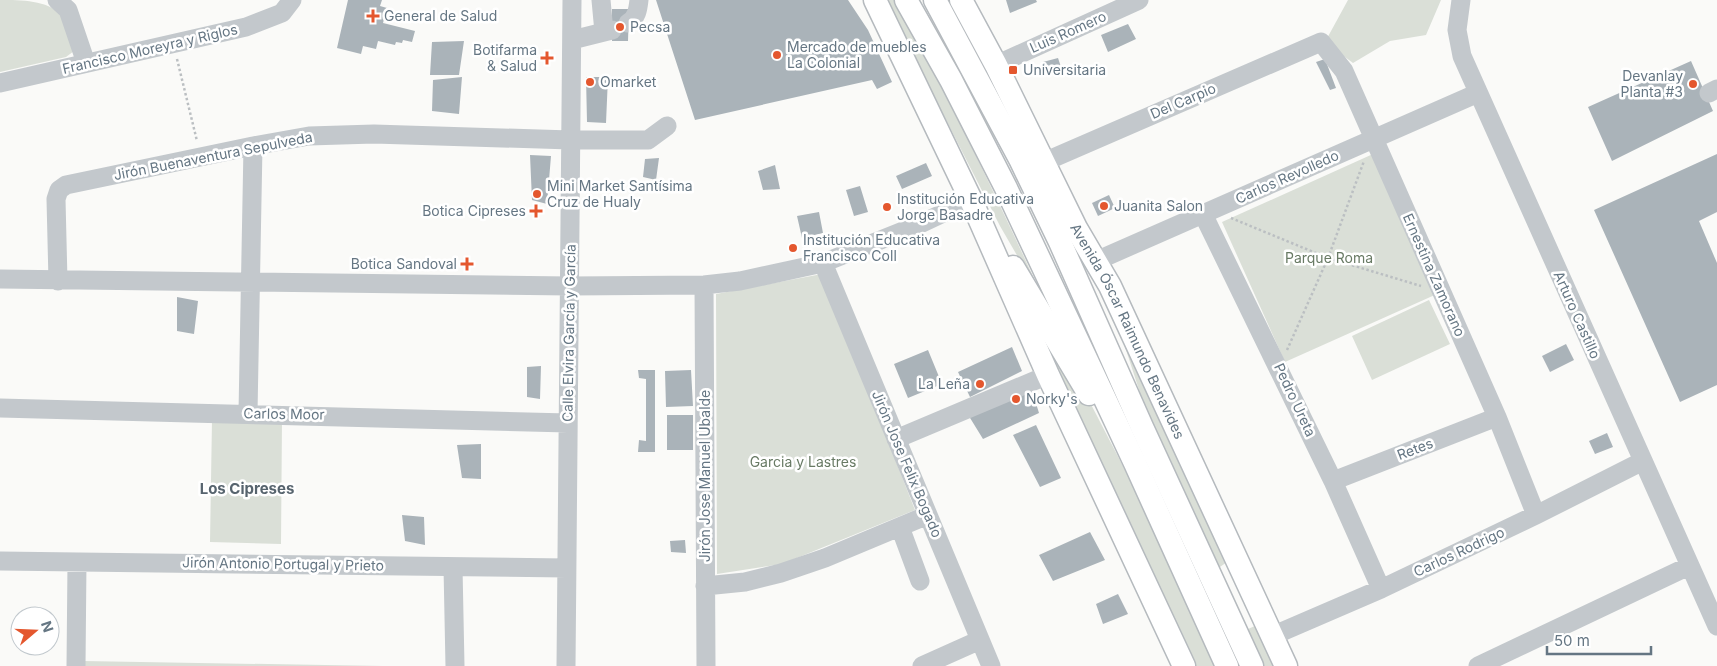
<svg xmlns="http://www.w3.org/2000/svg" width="1717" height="666" font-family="Inter,sans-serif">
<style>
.green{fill:#dadfd7}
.building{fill:#aab3b9}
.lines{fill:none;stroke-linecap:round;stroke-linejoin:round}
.major-casing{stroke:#b5babe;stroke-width:25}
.path{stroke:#bbbfc2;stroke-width:2.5;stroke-dasharray:2.5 2.5;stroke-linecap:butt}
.minor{stroke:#c3c8cc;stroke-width:19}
.major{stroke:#fff;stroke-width:22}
.poi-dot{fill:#e4572e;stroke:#fff;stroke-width:2}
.labels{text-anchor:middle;stroke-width:5;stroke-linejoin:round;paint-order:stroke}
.poi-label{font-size:14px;fill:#657683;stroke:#fff;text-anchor:start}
.street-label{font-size:14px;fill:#657683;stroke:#fff}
.park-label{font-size:14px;fill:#687a64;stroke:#fff}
.neighbourhood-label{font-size:15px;font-weight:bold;fill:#57646e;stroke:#fff}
</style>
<rect width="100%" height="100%" fill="#fafaf8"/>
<path class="green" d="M0 0C22 0 47 0 61 15 67 22 71 42 74 51L66 57 0 72Z
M885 0H896C951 101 1000 204 1048 309L1000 226Z
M1348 0H1441L1426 35 1390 41 1353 63 1325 42Z
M1373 154 1437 294 1285 362 1222 222Z
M822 274 915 510 782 564 717 574 716 294Z
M1024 297 1082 387 1168 553 1219 666H1196Z
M1429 300 1450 344 1372 380 1352 336Z
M1115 316 1230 560 1217 569 1155 439Z
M212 420H282L281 544 210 542Z
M1259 624 1278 666H1263L1246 630Z
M83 661 383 666H82Z"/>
<path class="building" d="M348 0H382L380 6 387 8 383 23 415 31 412 42 403 40 402 43 396 42 395 45 378 41 376 49 363 46 361 54 337 48Z
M656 0H848L868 30 892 82 877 89 872 80 695 120Z
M1006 0H1036L1037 2 1010 13Z
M612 9H629L628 41H612Z
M1128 24 1136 39 1108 52 1101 35Z
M464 41 459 75H430L432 42Z
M1058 58 1062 70 1048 77 1043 62Z
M1325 59 1336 88 1330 90 1316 62Z
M1691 61 1713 111 1612 161 1588 107Z
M462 77 459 114 432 111 433 80Z
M586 77H608L606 123 587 122Z
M1717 154V212L1699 221 1717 263V385L1680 402 1594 210Z
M530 155 551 156 547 204 532 200Z
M659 158 656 180 643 177 645 159Z
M926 163 932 176 902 189 896 176Z
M775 165 780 189 763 190 758 171Z
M860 186 868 212 854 216 846 190Z
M1109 195 1115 208 1098 216 1092 203Z
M819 212 823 233 802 238 797 216Z
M177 297 198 301 194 334 177 331Z
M1566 344 1574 360 1550 372 1542 356Z
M1012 347 1022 371 970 397 958 372Z
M928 350 942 384 908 398 894 364Z
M541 366 540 399 527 397V367Z
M638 370H655V452H638L639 440 646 441V379L639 378Z
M691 370 693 406 666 407 665 371Z
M1030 384 1039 413 983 439 967 413Z
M667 415H693V450H667Z
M1036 425 1061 478 1040 487 1013 435Z
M1607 433 1613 447 1595 454 1589 441Z
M481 444V479L462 478 457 445Z
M402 515 424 517 425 545 405 541Z
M1090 532 1105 560 1053 581 1039 555Z
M685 540 686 553 671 552 670 541Z
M1118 594 1128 614 1103 624 1096 604Z"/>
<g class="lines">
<g class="major-casing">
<g id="major">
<path d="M875 0 971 200 1048 375 1184 666"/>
<path d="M906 0 951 80 1006 188 1135 463 1227 666"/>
<path d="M935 0 1020 159 1060 242 1142 427 1252 666"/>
<path id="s1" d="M961 0 996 65 1076 228 1110 286 1286 666"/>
<path d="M1013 267 1089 394"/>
</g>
</g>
<path class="path" d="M177 59 197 141
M1231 218 1328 258 1421 286
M1287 350 1328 258 1364 161"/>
<path class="minor" d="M57 0 68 10 86 63
M601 0 604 32
M1461 0 1457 30 1462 56 1717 626
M628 23C637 18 638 9 639 0
M572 40 612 30
M996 65 1139 0
M0 83 246 27 282 13 292 0
M1709 93 1717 89
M1044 162 1321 42 1344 71 1497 417 1536 515
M1203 214 1333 481 1381 589
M1096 261 1478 93
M823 263 991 666
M0 279 570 286 704 285 740 281 823 263 918 225 971 200
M58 281 56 199 59 190 66 185 253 146 309 136 374 134 571 140H648L667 126
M704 285 706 666
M0 408 568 423
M248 413 253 146
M896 439 1048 375
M1333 481 1497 417
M900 527 920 581
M0 561 567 568
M453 567 455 666
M705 586 745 582 781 573 825 558 928 515
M1272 636 1381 589 1536 515 1643 461
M76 666 77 562
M566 666 572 0
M922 666 980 640
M1478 666 1689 566"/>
<use href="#major" class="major"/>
</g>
<g class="poi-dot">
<path d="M370.5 8.5h5v5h5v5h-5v5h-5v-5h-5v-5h5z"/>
<circle cx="620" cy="27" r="5"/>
<circle cx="777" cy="55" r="5"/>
<path d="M544.5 50.5h5v5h5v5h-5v5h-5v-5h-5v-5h5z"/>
<rect x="1008" y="65" width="10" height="10" rx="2.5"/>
<circle cx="590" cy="82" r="5"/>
<circle cx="1693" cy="84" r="5"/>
<circle cx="537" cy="194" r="5"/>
<circle cx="1104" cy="206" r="5"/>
<circle cx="887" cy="207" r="5"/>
<path d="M533.5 203.5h5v5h5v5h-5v5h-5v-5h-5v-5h5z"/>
<circle cx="793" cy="248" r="5"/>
<path d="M464.5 256.5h5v5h5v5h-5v5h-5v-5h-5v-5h5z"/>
<circle cx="980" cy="384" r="5"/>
<circle cx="1016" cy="399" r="5"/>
</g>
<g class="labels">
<g class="poi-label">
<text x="384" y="21">General de Salud</text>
<text x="630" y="32">Pecsa</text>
<text x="787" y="52">Mercado de muebles<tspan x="787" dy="16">La Colonial</tspan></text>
<text x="537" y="55" text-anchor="end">Botifarma<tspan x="537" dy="16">&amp; Salud</tspan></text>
<text x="1023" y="75">Universitaria</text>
<text x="1683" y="81" text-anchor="end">Devanlay<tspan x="1683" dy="16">Planta #3</tspan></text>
<text x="600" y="87">Omarket</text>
<text x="547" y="191">Mini Market Santísima<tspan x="547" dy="16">Cruz de Hualy</tspan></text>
<text x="897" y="204">Institución Educativa<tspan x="897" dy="16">Jorge Basadre</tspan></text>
<text x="1114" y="211">Juanita Salon</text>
<text x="526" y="216" text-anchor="end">Botica Cipreses</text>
<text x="803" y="245">Institución Educativa<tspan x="803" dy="16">Francisco Coll</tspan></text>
<text x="457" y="269" text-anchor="end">Botica Sandoval</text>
<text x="970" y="389" text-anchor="end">La Leña</text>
<text x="1026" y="404">Norky's</text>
</g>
<g class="street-label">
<text transform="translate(1068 32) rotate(-24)" y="5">Luis Romero</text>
<text transform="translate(150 49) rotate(-13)" y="5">Francisco Moreyra y Riglos</text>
<text transform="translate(1183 101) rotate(-23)" y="5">Del Carpio</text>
<text transform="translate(213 156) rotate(-11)" y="5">Jirón Buenaventura Sepulveda</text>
<text transform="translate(1287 177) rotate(-24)" y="5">Carlos Revolledo</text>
<text transform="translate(1434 275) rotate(66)" y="5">Ernestina Zamorano</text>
<text transform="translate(1577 315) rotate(66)" y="5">Arturo Castillo</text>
<text dy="5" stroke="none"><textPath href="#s1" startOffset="371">Avenida Óscar Raimundo Benavides</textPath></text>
<text transform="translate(569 333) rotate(-89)" y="5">Calle Elvira García y García</text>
<text transform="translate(1295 400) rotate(65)" y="5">Pedro Ureta</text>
<text transform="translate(284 414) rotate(1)" y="5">Carlos Moor</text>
<text transform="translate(1415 449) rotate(-21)" y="5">Retes</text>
<text transform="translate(907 464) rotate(67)" y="5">Jirón Jose Felix Bogado</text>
<text transform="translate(705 476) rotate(-90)" y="5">Jirón Jose Manuel Ubalde</text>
<text transform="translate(1459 552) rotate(-25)" y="5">Carlos Rodrigo</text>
<text transform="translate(283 564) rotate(1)" y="5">Jirón Antonio Portugal y Prieto</text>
</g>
<g class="park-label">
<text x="1329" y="263">Parque Roma</text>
<text x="803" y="467">Garcia y Lastres</text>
</g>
<g class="neighbourhood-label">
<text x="247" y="494">Los Cipreses</text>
</g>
</g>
<g transform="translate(35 631) rotate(71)"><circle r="24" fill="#ffffff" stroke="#c1c8cd"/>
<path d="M0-4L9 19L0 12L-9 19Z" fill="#e4572e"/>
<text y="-8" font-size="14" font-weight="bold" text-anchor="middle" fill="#657683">N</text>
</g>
<path d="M1547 646v8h104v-8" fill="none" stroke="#657683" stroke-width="2.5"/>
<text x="1554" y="646" font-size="15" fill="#657683" stroke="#ffffff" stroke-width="4" paint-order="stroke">50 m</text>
</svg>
